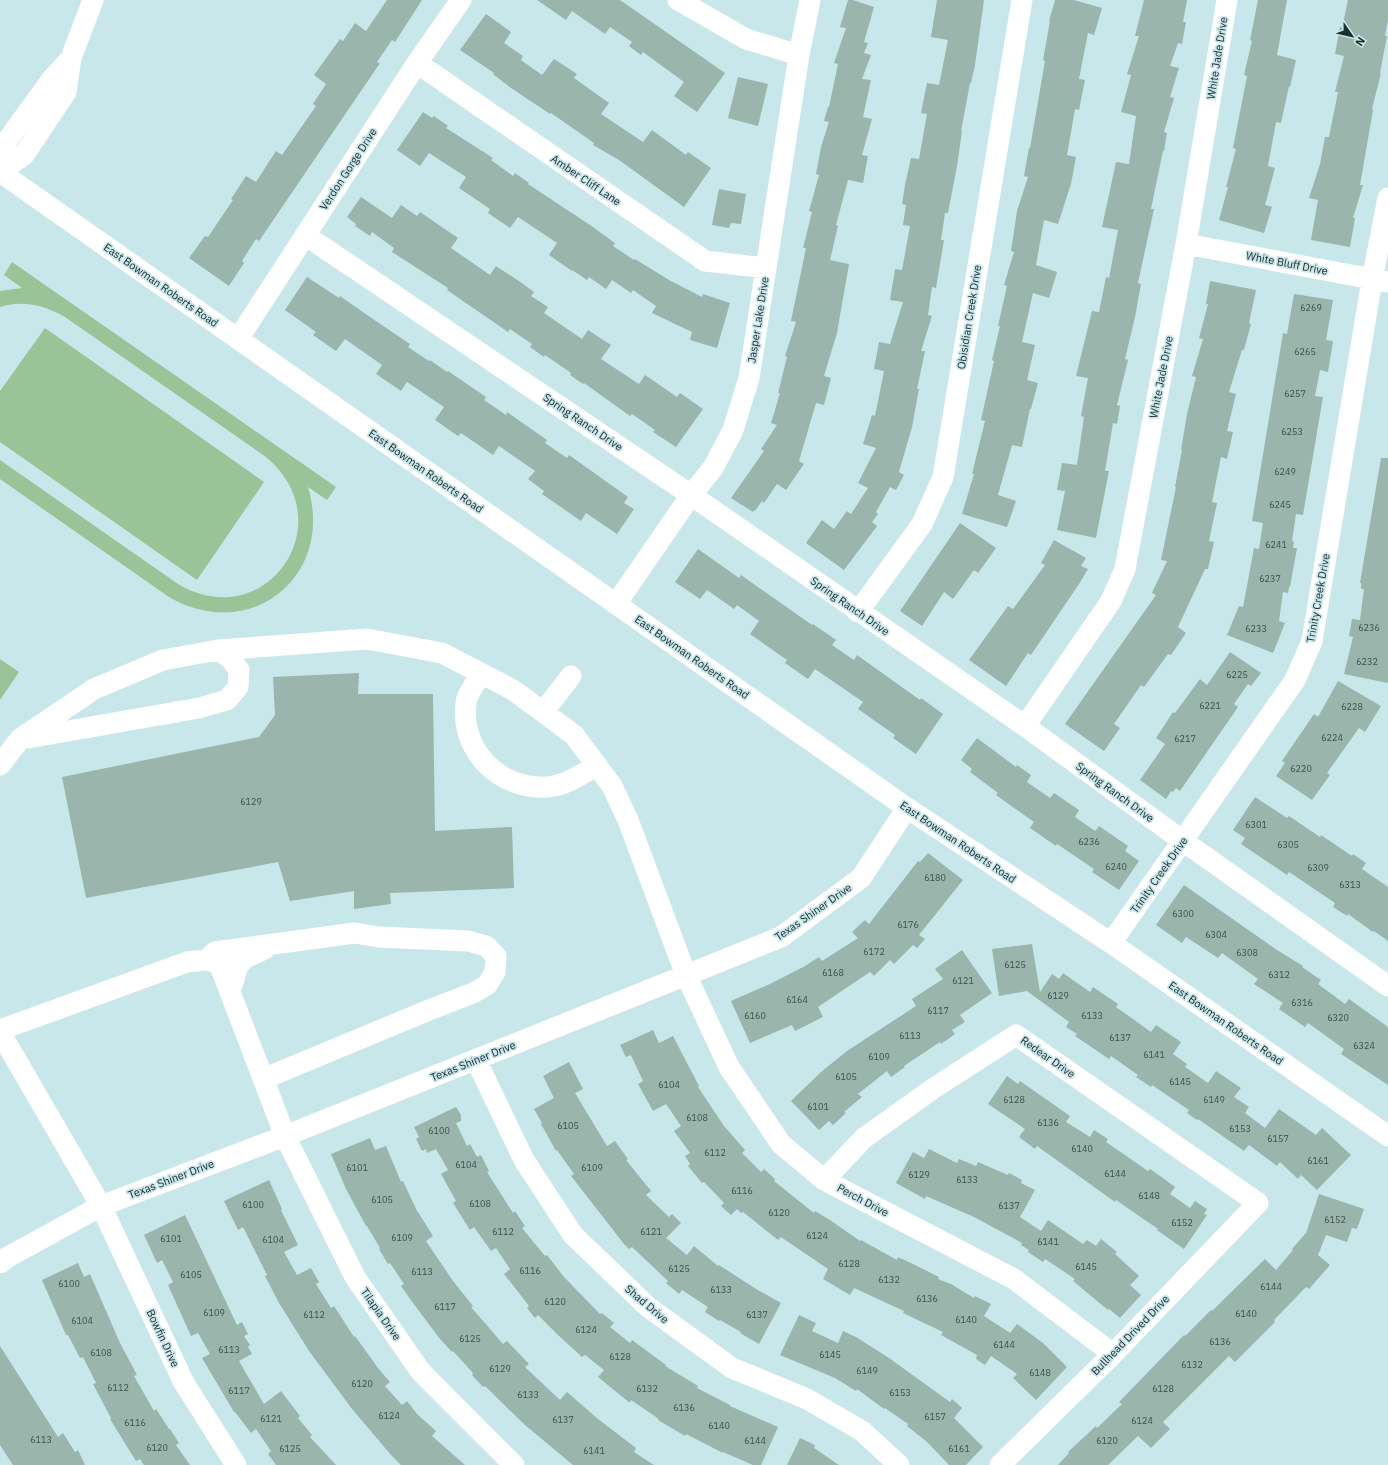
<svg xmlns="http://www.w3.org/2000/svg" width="1388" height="1465" font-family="'IBM Plex Sans',sans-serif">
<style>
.green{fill:#99c497}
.building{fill:#99b5ac}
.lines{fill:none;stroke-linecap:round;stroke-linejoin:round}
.minor{stroke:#fff;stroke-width:21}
.labels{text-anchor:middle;stroke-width:3.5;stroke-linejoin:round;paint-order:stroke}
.number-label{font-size:9px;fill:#3e4f4e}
.street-label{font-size:11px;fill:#202d2e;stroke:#c8e7eb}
</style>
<rect width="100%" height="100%" fill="#c8e7eb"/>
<path class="green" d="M12 262 336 487 327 500 308 487C335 577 250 644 169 597L0 479V460L178 584C265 636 345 523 266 457L65 317C44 305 23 300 0 307V291L22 288 4 275Z
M45 328 264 482 197 580 0 442V391Z
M0 659 19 672 0 700Z"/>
<path class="building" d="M387 0H422L395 42 392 40 377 62 380 63 259 241 256 239 242 261 244 263 229 286 189 258 205 236 208 237 233 200 231 199 246 176 256 182 276 151 282 155 316 106 313 104 326 84 314 75 340 39 343 41 355 23 366 31Z
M537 0H620L725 73 697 112 674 96 684 82 643 52 641 55 629 46 632 42 610 27 605 34 572 11 566 20Z
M848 0H853L874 7 864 42 868 43 864 53 871 55 862 79 871 80 863 117 872 119 862 155 868 156 863 183 848 180 836 225 838 226 830 260 849 264 837 333 824 376 831 378 824 405 816 403 799 461 804 464 786 490 777 484 764 503 762 501 755 511 754 510 753 512 731 498 764 451 761 449 777 425 771 423 780 393H778L787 357 785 356 796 322 791 321 806 248H803L812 212 809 211 819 175 816 174 821 147 829 122 824 121 828 107H829L838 64 834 63 846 28 840 27Z
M937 0H984L975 65 971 83H970L961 131H962L957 166 948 213H945L941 240H944L936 288 932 287 928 315 932 316 921 351H925L917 389H919L912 427 899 472 904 475 896 490 890 487 876 512 878 514 872 522 877 526 844 570 806 543 822 520 834 529 847 511 851 514 868 488 858 483 876 448 863 444 872 415 875 416 884 371 874 369 879 342 890 344 903 302 890 300 895 269 902 270 910 226 903 225 906 205 902 204 905 185 911 158 919 159 927 114 921 113 927 83 939 85 948 40 931 37Z
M1055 0H1074L1102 8 1094 35 1088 33 1079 79 1085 80 1079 110 1075 109 1067 155 1076 157 1071 184 1058 224 1044 220 1036 265 1057 272 1049 298 1033 293 1022 342 1035 345 1027 380 1038 383 1031 409H1030L1022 447 1012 445 998 495 1016 501 1007 527 962 514 974 474H972L985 421 981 420 994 361 992 360 1000 326H998L1007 286 1004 285 1014 252 1011 251 1017 211 1028 177 1024 176 1029 148H1030L1045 61 1043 60 1050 21H1049Z
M1144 0H1187L1183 22H1186L1182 44 1178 43 1170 66 1179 68 1170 97 1174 98 1164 132 1167 133 1164 151H1163L1151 209H1154L1138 283 1141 284 1135 317 1125 359 1128 360 1117 405 1120 406 1117 424 1113 423 1105 471H1109L1096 538 1057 530 1065 491 1057 490 1062 463 1077 465 1084 417 1081 416 1088 378 1076 376 1092 311 1099 312 1106 277 1109 278 1118 230 1102 227 1116 162 1129 164 1136 116 1121 112 1131 75 1127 74 1139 36H1135Z
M1258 0H1287L1277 55 1296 60 1290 87 1289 86 1281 123 1276 122 1268 166 1275 168 1265 205 1272 207 1264 233 1219 220 1228 187H1226L1236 149 1233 148 1247 76 1244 75 1252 41 1250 40Z
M1348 0H1388V20L1385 36H1387L1380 73H1381L1372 109 1373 110 1360 185H1363L1353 218H1355L1350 247 1311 240 1318 200 1309 198 1320 164 1325 137H1329L1338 92H1335L1344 56 1335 54 1340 27 1342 28Z
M486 14 511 32 504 43 523 56 521 60 542 75 554 59 577 74 574 78 609 103 601 114 643 142 652 130 686 155 688 152 711 168 684 207 619 160 593 145 594 143 551 113 550 114 511 88 493 74 494 73 460 50Z
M738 77 768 84 758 126 728 118Z
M423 112 432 118 434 116 448 126 446 128 493 158 491 160 513 176 515 173 529 183 528 184 590 225 615 243 613 246 634 260 635 259 669 280 702 297 703 294 730 303 717 348 690 340 692 332 652 313 656 306 633 290 631 293 612 280 606 289 589 277 587 280 572 270V271L549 255 557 243 518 217 510 228 488 213 490 209 459 188 466 177 429 153 420 166 397 150Z
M719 189 746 194 741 224 731 223 729 228 712 225Z
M361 197 392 218 401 205 417 216 420 212 458 238 451 248 490 275 496 266 519 281 534 292 531 296 548 307 544 313 582 339 588 330 611 345 601 359 639 384 645 375 677 397 680 393 703 409 676 447 653 432 655 430 632 414 630 416 584 383 583 384 570 375 571 373 545 355 544 357 530 347 532 344 510 329 508 332 447 290 448 288 392 252 394 248 372 232 370 236 355 226 356 224 347 217Z
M307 277 339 298 340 296 370 317 410 344 408 347 429 361 430 360 447 372 448 371 486 397 484 400 506 415 507 412 547 440 545 443 567 458 569 455 628 497 624 503 634 509 617 534 586 513 581 521 542 494 544 491 528 479 535 471 499 446 493 455 461 433 458 436 435 420 444 407 407 382 401 391 376 374 382 365 345 339 336 351 313 335 316 332 285 310Z
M1210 281 1256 290 1249 323 1251 324 1244 350H1242L1229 392 1236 394 1227 431 1233 432 1227 459 1221 457 1212 502 1217 503 1209 541 1214 542 1208 569H1205L1178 627 1186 633 1171 655 1168 654 1144 687 1141 685 1114 724 1120 728 1104 751 1065 724 1156 595 1152 593 1167 561 1161 560 1176 487H1175L1182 450H1181L1187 414 1196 377 1192 376 1203 339 1199 338 1208 304H1206Z
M1294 294 1333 300 1326 340 1333 341 1328 372 1320 370 1315 396 1323 397 1303 515 1296 514 1292 541 1294 542 1293 548H1297L1290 587H1289L1288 593 1283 592 1279 621 1285 623 1273 653 1227 635 1239 606 1243 607 1254 548 1259 549 1263 523 1252 521 1283 333 1287 334Z
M1381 458H1388V683L1344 674 1353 637 1349 636 1352 619 1360 620 1364 589H1361V583H1360Z
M960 523 996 548 978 573 974 570 953 599 944 592 922 626 900 611Z
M1054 540 1086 558 1081 566 1088 569 1079 584 1031 655 1028 653 1006 686 969 660 1008 606 1013 609 1045 565 1041 563Z
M698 549 739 578 741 575 812 625 813 624 836 640 832 645 854 660 857 655 920 700 921 698 943 714 916 754 893 738 895 735 858 709 863 702 815 669 808 679 785 663 787 660 750 634 759 621 737 605 734 609 707 590 700 599 675 582Z
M1230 652 1261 673 1251 686 1248 684 1234 704 1238 707 1180 791 1176 788 1173 792 1171 791 1166 799 1140 780 1165 744 1156 738 1173 712 1175 713 1200 679 1207 685Z
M359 673 358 694H433L435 831 512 827 514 888 390 893 391 904 354 909V891L290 901 278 862 86 898 62 777 259 737 275 715 273 677Z
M1338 681 1381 706 1365 732 1359 728 1327 773 1330 775 1312 800 1276 776 1285 763 1282 761 1314 714 1318 717Z
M977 738 1016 767 1017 765 1031 775 1027 782 1050 798 1054 793 1079 810 1075 817 1095 831 1099 826 1128 846 1125 851 1139 861 1119 890 1092 872 1094 869 1057 844 1056 846 1030 828 1034 822 996 795 998 793 970 772 972 769 961 760Z
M1255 797 1287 818 1289 816 1320 837 1321 835 1352 856 1353 854 1366 863 1362 869 1388 887V941L1374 931 1373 932 1348 914 1347 916 1333 907 1335 903 1289 872 1287 875 1241 844 1245 838 1233 830Z
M928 853 963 880 919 935 925 939 917 948 913 945 894 964 890 960 874 976 870 972 818 1007 823 1017 795 1031 792 1025 750 1043 731 1001 770 984 805 966 819 957 822 961 858 938 852 932 865 920 869 924 918 861 920 862Z
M1184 885 1277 950 1303 966 1302 967 1321 980 1318 984 1345 1004 1349 999 1388 1027V1085L1341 1054 1344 1049 1308 1023 1305 1027 1279 1009 1283 1003 1254 984 1258 979 1222 953 1218 958 1186 937 1182 943 1156 925Z
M1032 944 1040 992 1052 974 1059 979 1063 973 1090 992 1093 987 1118 1004 1116 1007 1151 1032 1156 1025 1181 1042 1173 1054 1187 1064 1185 1067 1208 1083 1216 1071 1241 1088 1234 1097 1249 1107 1245 1113 1265 1128 1279 1109 1316 1135 1322 1128 1351 1155 1317 1190 1301 1175 1298 1179 1280 1162 1277 1166 1249 1145 1244 1151 1198 1119 1197 1120 1187 1113 1189 1110 1152 1085 1151 1087 1136 1077 1138 1075 1111 1056 1109 1059 1075 1036 1077 1034 1066 1027 1069 1022 1027 991 999 996 992 949Z
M962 950 992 993 960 1015 965 1022 952 1030 955 1034 941 1044 940 1042 904 1066 905 1067 891 1077 887 1071 858 1094 862 1097 844 1112 846 1113 833 1125 829 1121 819 1130 791 1101 821 1072 847 1051 916 1006 912 999 943 979 935 969Z
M653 1030 659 1043 673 1036 699 1086 698 1087 724 1126 745 1150 742 1153 761 1172 764 1169 775 1179 774 1181 814 1213 815 1211 830 1220 860 1241 861 1240 897 1260 898 1257 913 1264 939 1277 938 1279 951 1284 974 1298 975 1296 991 1304 984 1316 1010 1333 1017 1324 1043 1343 1067 1367 1036 1400 1013 1378 1017 1374 991 1356 985 1365 976 1359 977 1355 941 1335 943 1332 903 1313 904 1311 854 1288 850 1295 823 1279 828 1269 781 1237 778 1240 743 1212 741 1213 737 1209 731 1215 721 1206 724 1203 704 1182 702 1183 688 1166 690 1164 685 1156 690 1153 674 1131 681 1126 666 1104 653 1111 638 1084 643 1081 631 1055 626 1057 620 1045Z
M569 1062 583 1089 575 1093 607 1146 615 1141 628 1159 626 1160 651 1191 646 1195 669 1217 672 1214 681 1223 666 1238 687 1255 694 1246 718 1266 719 1265 756 1289 781 1303 759 1344 740 1333 741 1332 720 1320 719 1321 705 1312 708 1307 682 1290 679 1294 666 1283 668 1281 632 1247 629 1249 624 1244 571 1176 574 1174 557 1150 556 1151 541 1124 542 1123 534 1109 554 1098 543 1076Z
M1007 1076 1018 1084 1020 1081 1070 1116 1066 1122 1090 1137 1094 1130 1108 1139 1106 1142 1148 1171 1150 1169 1160 1176 1175 1187 1170 1194 1190 1208 1195 1201 1207 1209 1204 1214 1207 1215 1184 1249 1157 1230 1158 1229 1116 1200 1115 1202 1037 1146 1035 1149 1019 1137 1025 1129 988 1104Z
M456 1107 461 1115V1121L456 1123 467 1146 470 1144 477 1157 481 1155 489 1171 487 1172 513 1213 515 1211 525 1226 522 1228 545 1256 547 1255 564 1277 600 1314 602 1313 614 1323 610 1327 630 1343 632 1340 666 1365 665 1366 698 1386 697 1388 730 1405V1406L778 1427 761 1465H753L723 1452V1453L686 1434 685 1436 658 1420 659 1419 631 1400 630 1403 598 1377 604 1370 585 1355 582 1357 557 1334 538 1315 535 1318 527 1308 529 1306 504 1274 510 1269 496 1248 491 1251 474 1227 470 1230 453 1203 456 1201 441 1174 448 1170 436 1149 427 1153 426 1149 422 1151 416 1139 419 1137 414 1127Z
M370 1138 375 1150 386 1146 401 1182 403 1181 416 1209 433 1236 426 1241 453 1281 473 1306 471 1307 503 1344 507 1341 529 1364 525 1367 560 1400 567 1392 598 1419 636 1448 634 1452 654 1465H573L525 1425 485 1386 483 1387 472 1375 473 1373 453 1351 452 1352 440 1339 410 1299 401 1286 404 1284 390 1263 388 1264 379 1249 380 1248 367 1226H366L346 1189 331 1154Z
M929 1149 957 1163 959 1159 976 1166 978 1162 1008 1175 1009 1173 1022 1180 1021 1183 1035 1190 1020 1217 1041 1231 1048 1220 1083 1244 1087 1240 1096 1246 1101 1239 1117 1252 1115 1254 1139 1276 1130 1285 1141 1295 1120 1318 1109 1309 1108 1310 1073 1281 1075 1279 1045 1259 1043 1262 1028 1252 1029 1250 1021 1245 1022 1243 974 1217 926 1196 925 1199 896 1183 913 1152 924 1158Z
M269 1180 282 1209 281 1210 298 1245 284 1252 297 1275 311 1268 319 1282 316 1284 331 1308 334 1306 354 1337 355 1336 378 1368 390 1382 385 1386 402 1405 407 1401 417 1414 436 1431 432 1436 465 1465H401L391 1455 352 1409 309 1351 279 1303 265 1276 267 1275 243 1227 238 1230 224 1201Z
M1319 1194 1364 1209 1357 1229 1352 1228 1347 1242 1326 1235 1318 1255 1330 1265 1309 1289 1306 1287 1274 1320 1275 1322 1235 1362 1229 1356 1163 1422 1170 1429 1151 1448 1138 1436 1108 1465H1058L1069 1453 1068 1452 1096 1426 1097 1428 1122 1404 1119 1402 1184 1335 1185 1336 1211 1310 1212 1311 1265 1259 1276 1270 1293 1250 1292 1249 1306 1233Z
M185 1215 237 1325 242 1322 248 1334 244 1336 250 1345 248 1347 252 1354 239 1361 264 1404 281 1391 300 1416 298 1418 312 1435 310 1437 336 1465H276L268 1454 271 1451 256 1429 251 1433 235 1412H234L202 1358 210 1354 198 1333 191 1336 168 1285 173 1282 162 1260 157 1263 144 1235Z
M78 1263 84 1277 90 1274 120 1343 137 1375 134 1376 154 1411 156 1409 169 1429H170L179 1443 176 1445 190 1465H144L140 1459 136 1461 110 1419 111 1418 93 1384 96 1383 83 1357 80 1358 68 1335H66L42 1280Z
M799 1315 816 1323 812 1331 838 1343 843 1331 856 1337 889 1358 950 1402 952 1399 962 1408 954 1418 983 1447 966 1465H949L927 1442 907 1426 908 1424 885 1408 884 1409 857 1389 856 1391 835 1378 780 1355Z
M0 1346 58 1437 63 1433 75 1452 78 1450 85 1465H13L0 1445Z
M800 1438 815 1445 814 1448 839 1465H787Z"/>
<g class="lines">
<path class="minor" d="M678 0 746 39 799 55
M417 63 705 261 766 268
M0 169 7 141 52 79 71 58
M0 171 24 155 66 92 71 58 93 0
M0 172 907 808 1111 943 1388 1136
M305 235 691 495 1025 726 1183 841 1388 986
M1186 244 1388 282
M238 339 417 63 461 0
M616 604 691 495 713 468 733 430 749 378 799 55 810 0
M858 612 922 524 943 477 1022 0
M481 674C477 681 466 696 466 703 460 751 500 790 547 787 565 786 582 774 597 765
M543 712 571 676
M1025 726 1111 601 1125 569 1186 244 1227 0
M28 738 199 708 227 700 238 687 239 670 230 658 218 650
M0 765 20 739 94 689 163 660 218 650 367 639 442 653 513 690 574 735 612 786 628 820 686 975 729 1067 781 1144 824 1180 1014 1279 1113 1354
M1111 943 1295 680 1312 641 1372 280 1388 198
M206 960 215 952 355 933 378 937 468 941 486 946 496 956 495 972 487 985 473 993 429 1010 263 1079
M230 991 238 966 245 958 265 949
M0 1030 187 962 206 960 219 963 285 1136 355 1277 421 1372 514 1465
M0 1032 101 1206 184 1383 236 1465
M476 1060 524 1160 573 1235 648 1307 732 1368 807 1399 862 1431 899 1465
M824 1180 864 1138 934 1088 1016 1035 1258 1203 1113 1354 1000 1465
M0 1263 8 1257 101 1206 285 1136 781 937 861 878 907 808"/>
</g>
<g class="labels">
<g class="number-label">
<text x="1311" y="311">6269</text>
<text x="1305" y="355">6265</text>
<text x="1295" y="397">6257</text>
<text x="1292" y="435">6253</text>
<text x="1285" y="475">6249</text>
<text x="1280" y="508">6245</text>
<text x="1276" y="548">6241</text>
<text x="1270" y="582">6237</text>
<text x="1369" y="631">6236</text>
<text x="1256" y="632">6233</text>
<text x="1367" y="665">6232</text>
<text x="1237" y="678">6225</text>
<text x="1210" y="709">6221</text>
<text x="1352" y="710">6228</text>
<text x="1332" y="741">6224</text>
<text x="1185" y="742">6217</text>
<text x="1301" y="772">6220</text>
<text x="251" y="805">6129</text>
<text x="1256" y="828">6301</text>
<text x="1089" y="845">6236</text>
<text x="1288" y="848">6305</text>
<text x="1116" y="870">6240</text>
<text x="1318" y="871">6309</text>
<text x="935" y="881">6180</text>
<text x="1350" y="888">6313</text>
<text x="1183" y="917">6300</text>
<text x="908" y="928">6176</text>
<text x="1216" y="938">6304</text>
<text x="874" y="955">6172</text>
<text x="1247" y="956">6308</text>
<text x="1015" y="968">6125</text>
<text x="833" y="976">6168</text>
<text x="1279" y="978">6312</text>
<text x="963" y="984">6121</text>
<text x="1058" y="999">6129</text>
<text x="797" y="1003">6164</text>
<text x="1302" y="1006">6316</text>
<text x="938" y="1014">6117</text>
<text x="755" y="1019">6160</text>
<text x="1092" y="1019">6133</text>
<text x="1338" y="1021">6320</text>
<text x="910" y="1039">6113</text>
<text x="1120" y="1041">6137</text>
<text x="1364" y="1049">6324</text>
<text x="1154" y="1058">6141</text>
<text x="879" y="1060">6109</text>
<text x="846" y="1080">6105</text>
<text x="1180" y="1085">6145</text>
<text x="669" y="1088">6104</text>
<text x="1014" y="1103">6128</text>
<text x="1214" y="1103">6149</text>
<text x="818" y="1110">6101</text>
<text x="697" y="1121">6108</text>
<text x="1048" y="1126">6136</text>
<text x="568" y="1129">6105</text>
<text x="1240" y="1132">6153</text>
<text x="439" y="1134">6100</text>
<text x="1278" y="1142">6157</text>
<text x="1082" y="1152">6140</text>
<text x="715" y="1156">6112</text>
<text x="1318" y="1164">6161</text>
<text x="466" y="1168">6104</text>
<text x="357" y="1171">6101</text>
<text x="592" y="1171">6109</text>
<text x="1115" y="1177">6144</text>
<text x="919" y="1178">6129</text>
<text x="967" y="1183">6133</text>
<text x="742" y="1194">6116</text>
<text x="1149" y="1199">6148</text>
<text x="382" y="1203">6105</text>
<text x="480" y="1207">6108</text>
<text x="253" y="1208">6100</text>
<text x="1009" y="1209">6137</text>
<text x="779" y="1216">6120</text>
<text x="1335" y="1223">6152</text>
<text x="1182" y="1226">6152</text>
<text x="503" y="1235">6112</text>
<text x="651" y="1235">6121</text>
<text x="817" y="1239">6124</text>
<text x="402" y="1241">6109</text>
<text x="171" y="1242">6101</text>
<text x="273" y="1243">6104</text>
<text x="1048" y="1245">6141</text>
<text x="849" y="1267">6128</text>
<text x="1086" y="1270">6145</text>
<text x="679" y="1272">6125</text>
<text x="530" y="1274">6116</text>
<text x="422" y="1275">6113</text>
<text x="191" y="1278">6105</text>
<text x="889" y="1283">6132</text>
<text x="69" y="1287">6100</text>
<text x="1271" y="1290">6144</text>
<text x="721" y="1293">6133</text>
<text x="927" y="1302">6136</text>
<text x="555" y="1305">6120</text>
<text x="445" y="1310">6117</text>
<text x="214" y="1316">6109</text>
<text x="1246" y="1317">6140</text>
<text x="314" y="1318">6112</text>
<text x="757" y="1318">6137</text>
<text x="966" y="1323">6140</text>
<text x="82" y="1324">6104</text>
<text x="586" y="1333">6124</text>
<text x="470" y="1342">6125</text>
<text x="1220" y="1345">6136</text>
<text x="1004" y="1348">6144</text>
<text x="229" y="1353">6113</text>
<text x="101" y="1356">6108</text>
<text x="830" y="1358">6145</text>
<text x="620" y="1360">6128</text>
<text x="1192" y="1368">6132</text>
<text x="500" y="1372">6129</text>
<text x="867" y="1374">6149</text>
<text x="1040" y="1376">6148</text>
<text x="362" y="1387">6120</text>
<text x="118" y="1391">6112</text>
<text x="647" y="1392">6132</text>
<text x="1163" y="1392">6128</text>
<text x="239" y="1394">6117</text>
<text x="900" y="1396">6153</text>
<text x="528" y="1398">6133</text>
<text x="684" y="1411">6136</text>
<text x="389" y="1419">6124</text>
<text x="935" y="1420">6157</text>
<text x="271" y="1422">6121</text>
<text x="563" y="1423">6137</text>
<text x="1142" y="1424">6124</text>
<text x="135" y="1426">6116</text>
<text x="719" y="1429">6140</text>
<text x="41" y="1443">6113</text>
<text x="755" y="1444">6144</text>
<text x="1107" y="1444">6120</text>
<text x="157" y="1451">6120</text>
<text x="290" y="1452">6125</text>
<text x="959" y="1452">6161</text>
<text x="594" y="1454">6141</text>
</g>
<g class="street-label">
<text transform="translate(1217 58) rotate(-81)" y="4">White Jade Drive</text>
<text transform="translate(348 169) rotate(-57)" y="4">Verdon Gorge Drive</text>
<text transform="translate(586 180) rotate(34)" y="4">Amber Cliff Lane</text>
<text transform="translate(1287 263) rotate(11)" y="4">White Bluff Drive</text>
<text transform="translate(161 285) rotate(35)" y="4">East Bowman Roberts Road</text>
<text transform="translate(969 317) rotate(-81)" y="4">Obisidian Creek Drive</text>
<text transform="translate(758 320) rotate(-81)" y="4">Jasper Lake Drive</text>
<text transform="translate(1161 377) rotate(-79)" y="4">White Jade Drive</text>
<text transform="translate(583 422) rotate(34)" y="4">Spring Ranch Drive</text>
<text transform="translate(426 471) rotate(35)" y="4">East Bowman Roberts Road</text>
<text transform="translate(1318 598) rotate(-80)" y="4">Trinity Creek Drive</text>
<text transform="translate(850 606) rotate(35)" y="4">Spring Ranch Drive</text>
<text transform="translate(692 657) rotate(35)" y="4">East Bowman Roberts Road</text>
<text transform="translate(1115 792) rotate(36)" y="4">Spring Ranch Drive</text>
<text transform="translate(958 842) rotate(34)" y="4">East Bowman Roberts Road</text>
<text transform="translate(1159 875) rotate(-55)" y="4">Trinity Creek Drive</text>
<text transform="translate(813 912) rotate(-35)" y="4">Texas Shiner Drive</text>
<text transform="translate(1226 1023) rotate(35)" y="4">East Bowman Roberts Road</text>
<text transform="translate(1048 1057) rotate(35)" y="4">Redear Drive</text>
<text transform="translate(473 1061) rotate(-22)" y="4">Texas Shiner Drive</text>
<text transform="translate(171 1179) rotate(-21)" y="4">Texas Shiner Drive</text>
<text transform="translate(863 1200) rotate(28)" y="4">Perch Drive</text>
<text transform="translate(647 1304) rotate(40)" y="4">Shad Drive</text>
<text transform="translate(381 1314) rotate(55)" y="4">Tilapia Drive</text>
<text transform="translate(1130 1335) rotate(-46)" y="4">Bullhead Drived Drive</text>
<text transform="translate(163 1338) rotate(65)" y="4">Bowfin Drive</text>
</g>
</g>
<g transform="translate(1352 36) rotate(124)" stroke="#c8e7eb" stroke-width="3" paint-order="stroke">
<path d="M0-3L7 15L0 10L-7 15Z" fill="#202d2e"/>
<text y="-6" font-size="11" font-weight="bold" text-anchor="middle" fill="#202d2e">N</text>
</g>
</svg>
